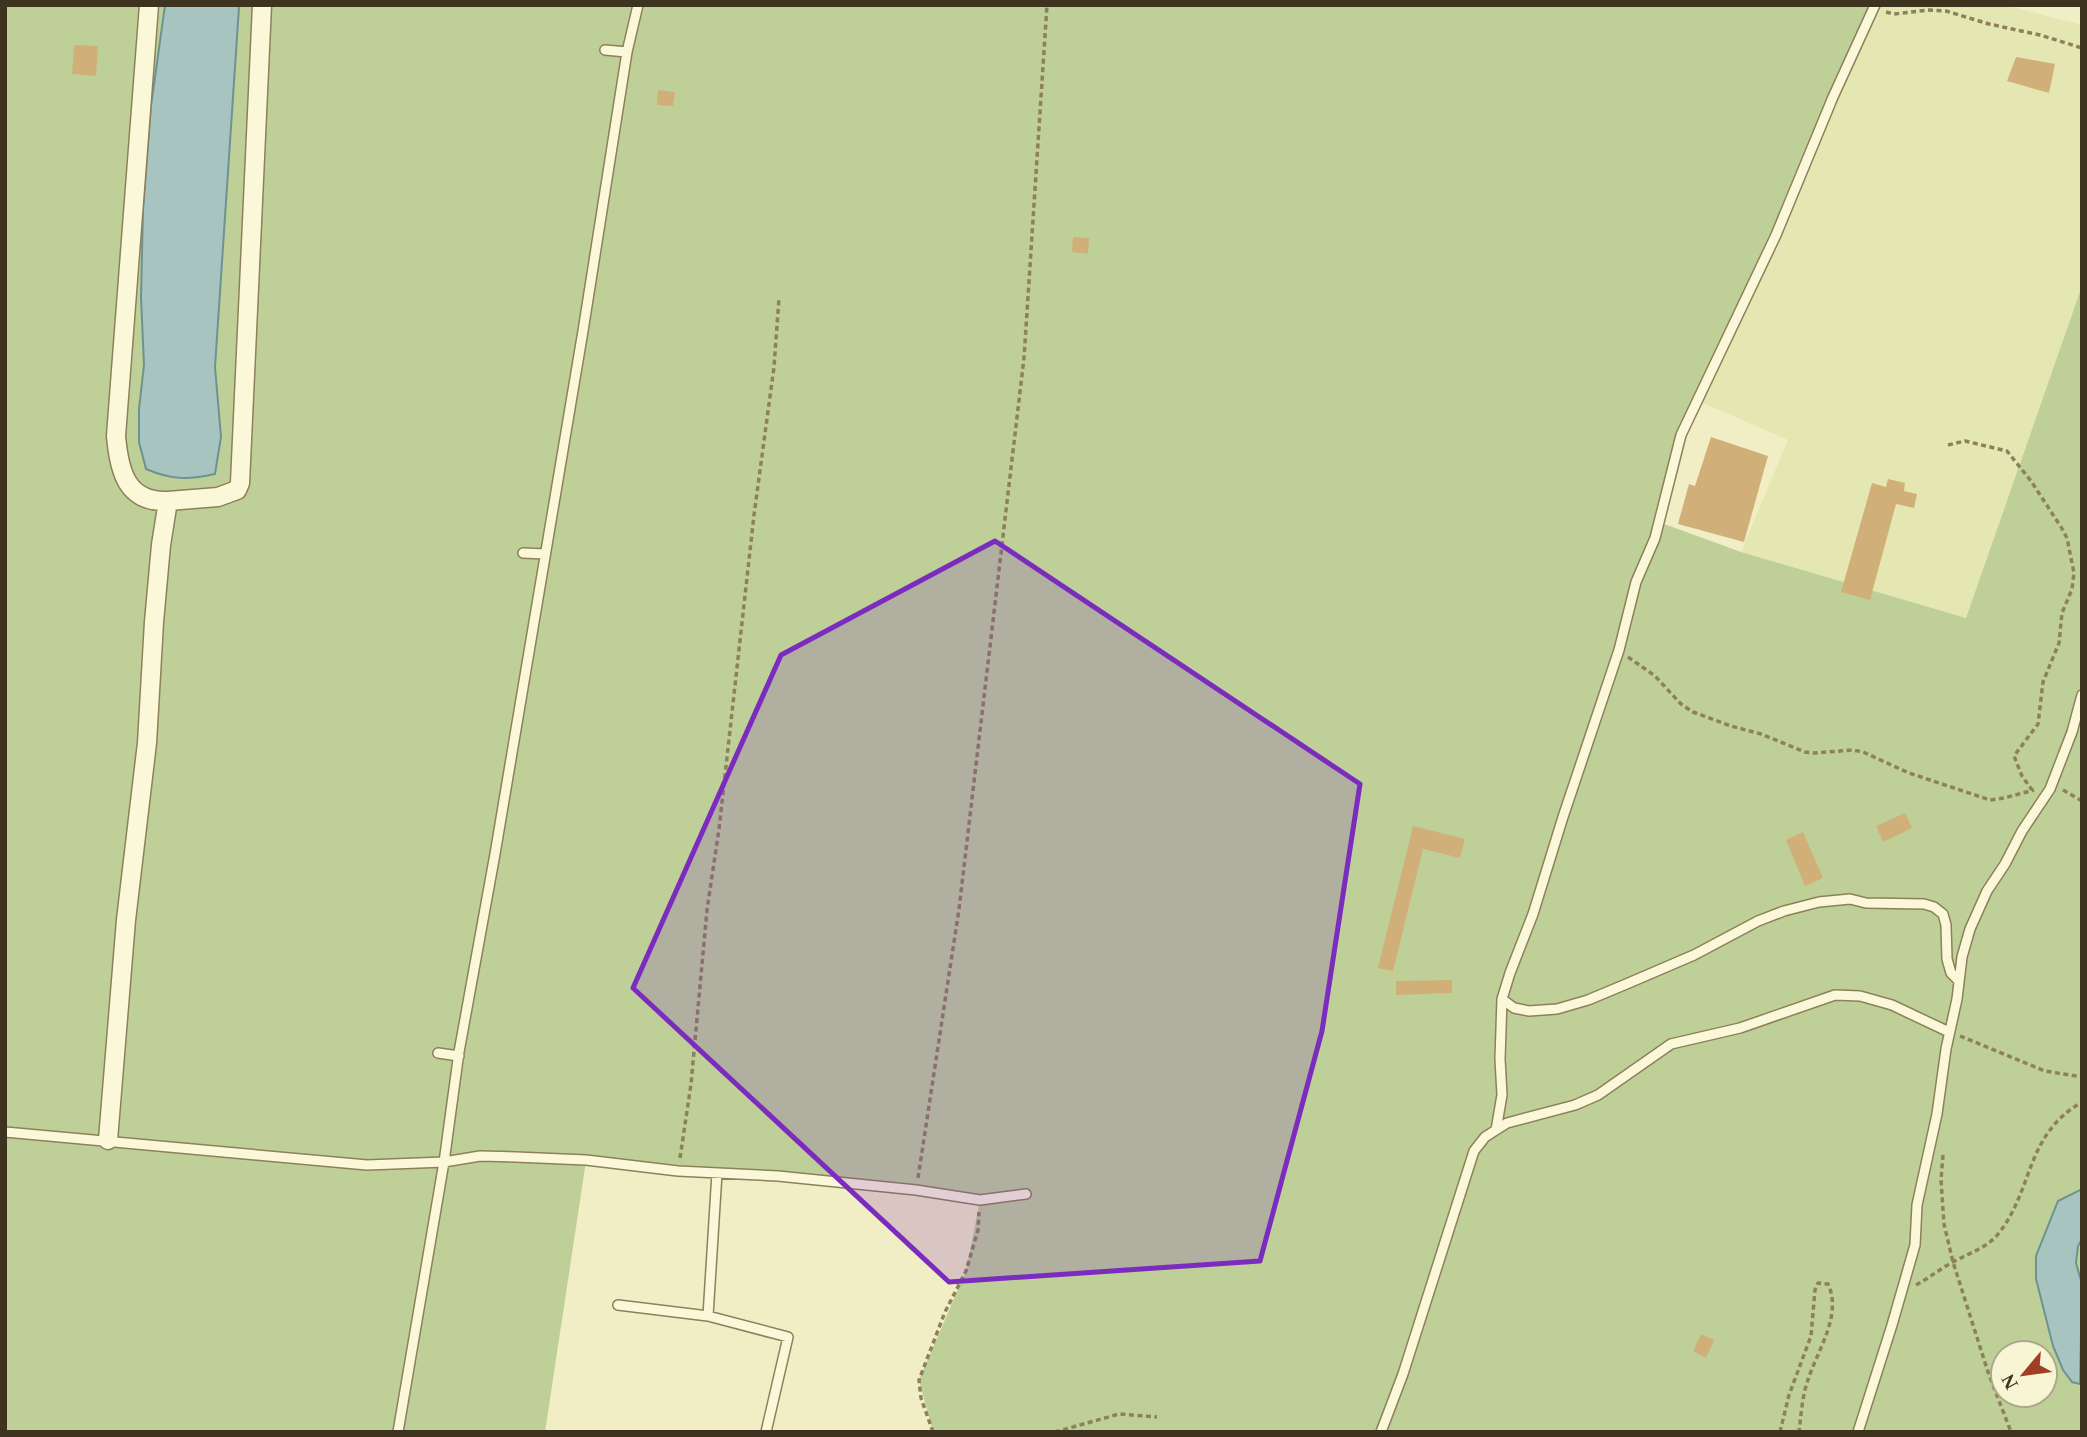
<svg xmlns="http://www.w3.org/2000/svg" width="2087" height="1437" font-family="'Times New Roman',serif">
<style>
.farmland{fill:#e5e7b2}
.green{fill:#bed098;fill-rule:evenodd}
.water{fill:#a7c4c1;stroke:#6d9391;stroke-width:2}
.building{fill:#d1af79}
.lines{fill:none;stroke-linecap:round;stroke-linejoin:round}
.service-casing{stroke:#8d805a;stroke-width:12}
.minor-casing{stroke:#8d805a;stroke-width:21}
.path{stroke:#8d805a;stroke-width:3.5;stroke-dasharray:5 3.5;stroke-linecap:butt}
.service{stroke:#fbf8d9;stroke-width:9}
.minor{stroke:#fbf8d9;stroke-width:18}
.marked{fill:#7b2cbf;fill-opacity:0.2;stroke:#7b2cbf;stroke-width:5;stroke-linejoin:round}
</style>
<rect width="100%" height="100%" fill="#f1edc5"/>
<path class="farmland" d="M1877 5H2005L2082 25V286L1966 618 1741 552 1788 440 1696 400Z"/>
<path class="green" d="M5 5H1875L1681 435 1656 521 1741 552 1966 618 2082 286V1432H933L919 1380 966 1271 980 1200 586 1161 545 1432H5ZM2003 1353H2045V1395H2003Z"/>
<path class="water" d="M165 5H239V7L215 367 221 437 215 474C188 480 172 480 146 469L139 442V409L144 365 141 298 143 209 151 106Z
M2082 1189V1239L2078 1246 2076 1263 2082 1284 2080 1384 2072 1382 2063 1370 2053 1346 2036 1279V1256L2058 1201Z"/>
<path class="building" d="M74 45 98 46 96 76 72 74Z
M2016 57 2055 64 2049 93 2007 81Z
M658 90 675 92 673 106 657 105Z
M1073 237 1089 238 1088 254 1072 252Z
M1711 437 1768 456 1744 542 1678 524 1689 484 1695 486Z
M1888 479 1905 483 1904 491 1917 494 1914 508 1896 504 1870 600 1841 592 1872 483 1886 487Z
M1905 813 1912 828 1883 842 1876 826Z
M1413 826 1465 839 1460 858 1423 849 1393 971 1378 968Z
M1803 832 1823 878 1805 886 1786 840Z
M1452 980V993L1396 995V981Z
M1701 1334 1714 1340 1706 1358 1693 1351Z"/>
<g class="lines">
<g class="service-casing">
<path id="service" d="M605 50 627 52
M523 553 545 554
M1502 999 1514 1008 1529 1011 1557 1009 1588 1000 1624 985 1694 955 1758 921 1784 911 1819 902 1850 899 1866 903 1924 904 1934 907 1943 914 1946 925 1947 959 1951 973 1958 980
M438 1053 459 1056
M1496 1130 1502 1095 1500 1059 1502 999 1510 973 1533 914 1563 817 1619 650 1636 582 1655 538 1681 435 1776 235 1833 97 1875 5
M5 1132 367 1165 444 1162 480 1156 516 1157 586 1160 678 1171 778 1176 916 1190 980 1200 1026 1194
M618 1305 708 1316 788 1337 766 1432
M708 1316 717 1173
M398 1432 444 1162 459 1052 495 854 583 331 627 52 638 5
M1381 1432 1403 1374 1474 1151 1485 1137 1507 1123 1575 1105 1598 1095 1671 1044 1740 1028 1835 995 1860 996 1892 1005 1949 1032
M1858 1432 1892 1325 1915 1245 1917 1205 1937 1114 1946 1049 1957 999 1962 957 1970 929 1987 891 2005 864 2022 831 2050 789 2072 732 2082 695"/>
</g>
<g class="minor-casing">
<path id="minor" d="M168 501 218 497 237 490 240 483 262 5
M108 1140 126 920 147 743 154 622 161 545 168 501C126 503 119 470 116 436L149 5"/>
</g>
<path class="path" d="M1886 12 1894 14 1928 10 1946 11 1989 24 2040 35 2082 48
M1948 445 1965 441 2007 451 2031 481 2061 527 2067 538 2074 573 2072 589 2062 613 2059 643 2043 682 2038 724 2014 756 2022 776 2032 790
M1628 657 1655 676 1681 704 1693 712 1731 726 1761 734 1805 752 1815 753 1853 750 1863 752 1909 773 1990 800 2004 798 2034 790
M2063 790 2082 801
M1960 1036 2045 1071 2082 1077
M1943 1155 1941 1180 1944 1224 1953 1262 1988 1372 2011 1432
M680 1158 691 1084 707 910 719 829 754 515 774 367 779 298
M918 1178 959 909 1024 358 1047 5
M1916 1285C1929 1278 1940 1269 1953 1262 1969 1253 1987 1248 1999 1233 2034 1188 2025 1135 2082 1102
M933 1432 921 1398 919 1380 945 1312 966 1271 978 1230 979 1212
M1055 1432 1119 1414 1157 1417
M1780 1432 1789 1395 1811 1336 1815 1290 1818 1283 1828 1284C1843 1316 1816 1352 1807 1383 1802 1398 1801 1416 1799 1432"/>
<use href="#service" class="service"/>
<use href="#minor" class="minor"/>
</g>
<path class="marked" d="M995 541 1360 784 1322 1031 1260 1261 949 1282 633 988 781 655Z"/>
<rect width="2087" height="1437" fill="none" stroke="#3d331e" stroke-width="14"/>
<g transform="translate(2024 1374) rotate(241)"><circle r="33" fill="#f8f5d5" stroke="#ada78c" stroke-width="2"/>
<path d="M0-5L12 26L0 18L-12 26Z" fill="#a03e26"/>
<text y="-10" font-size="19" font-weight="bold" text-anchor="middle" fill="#3d331e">N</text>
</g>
</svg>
